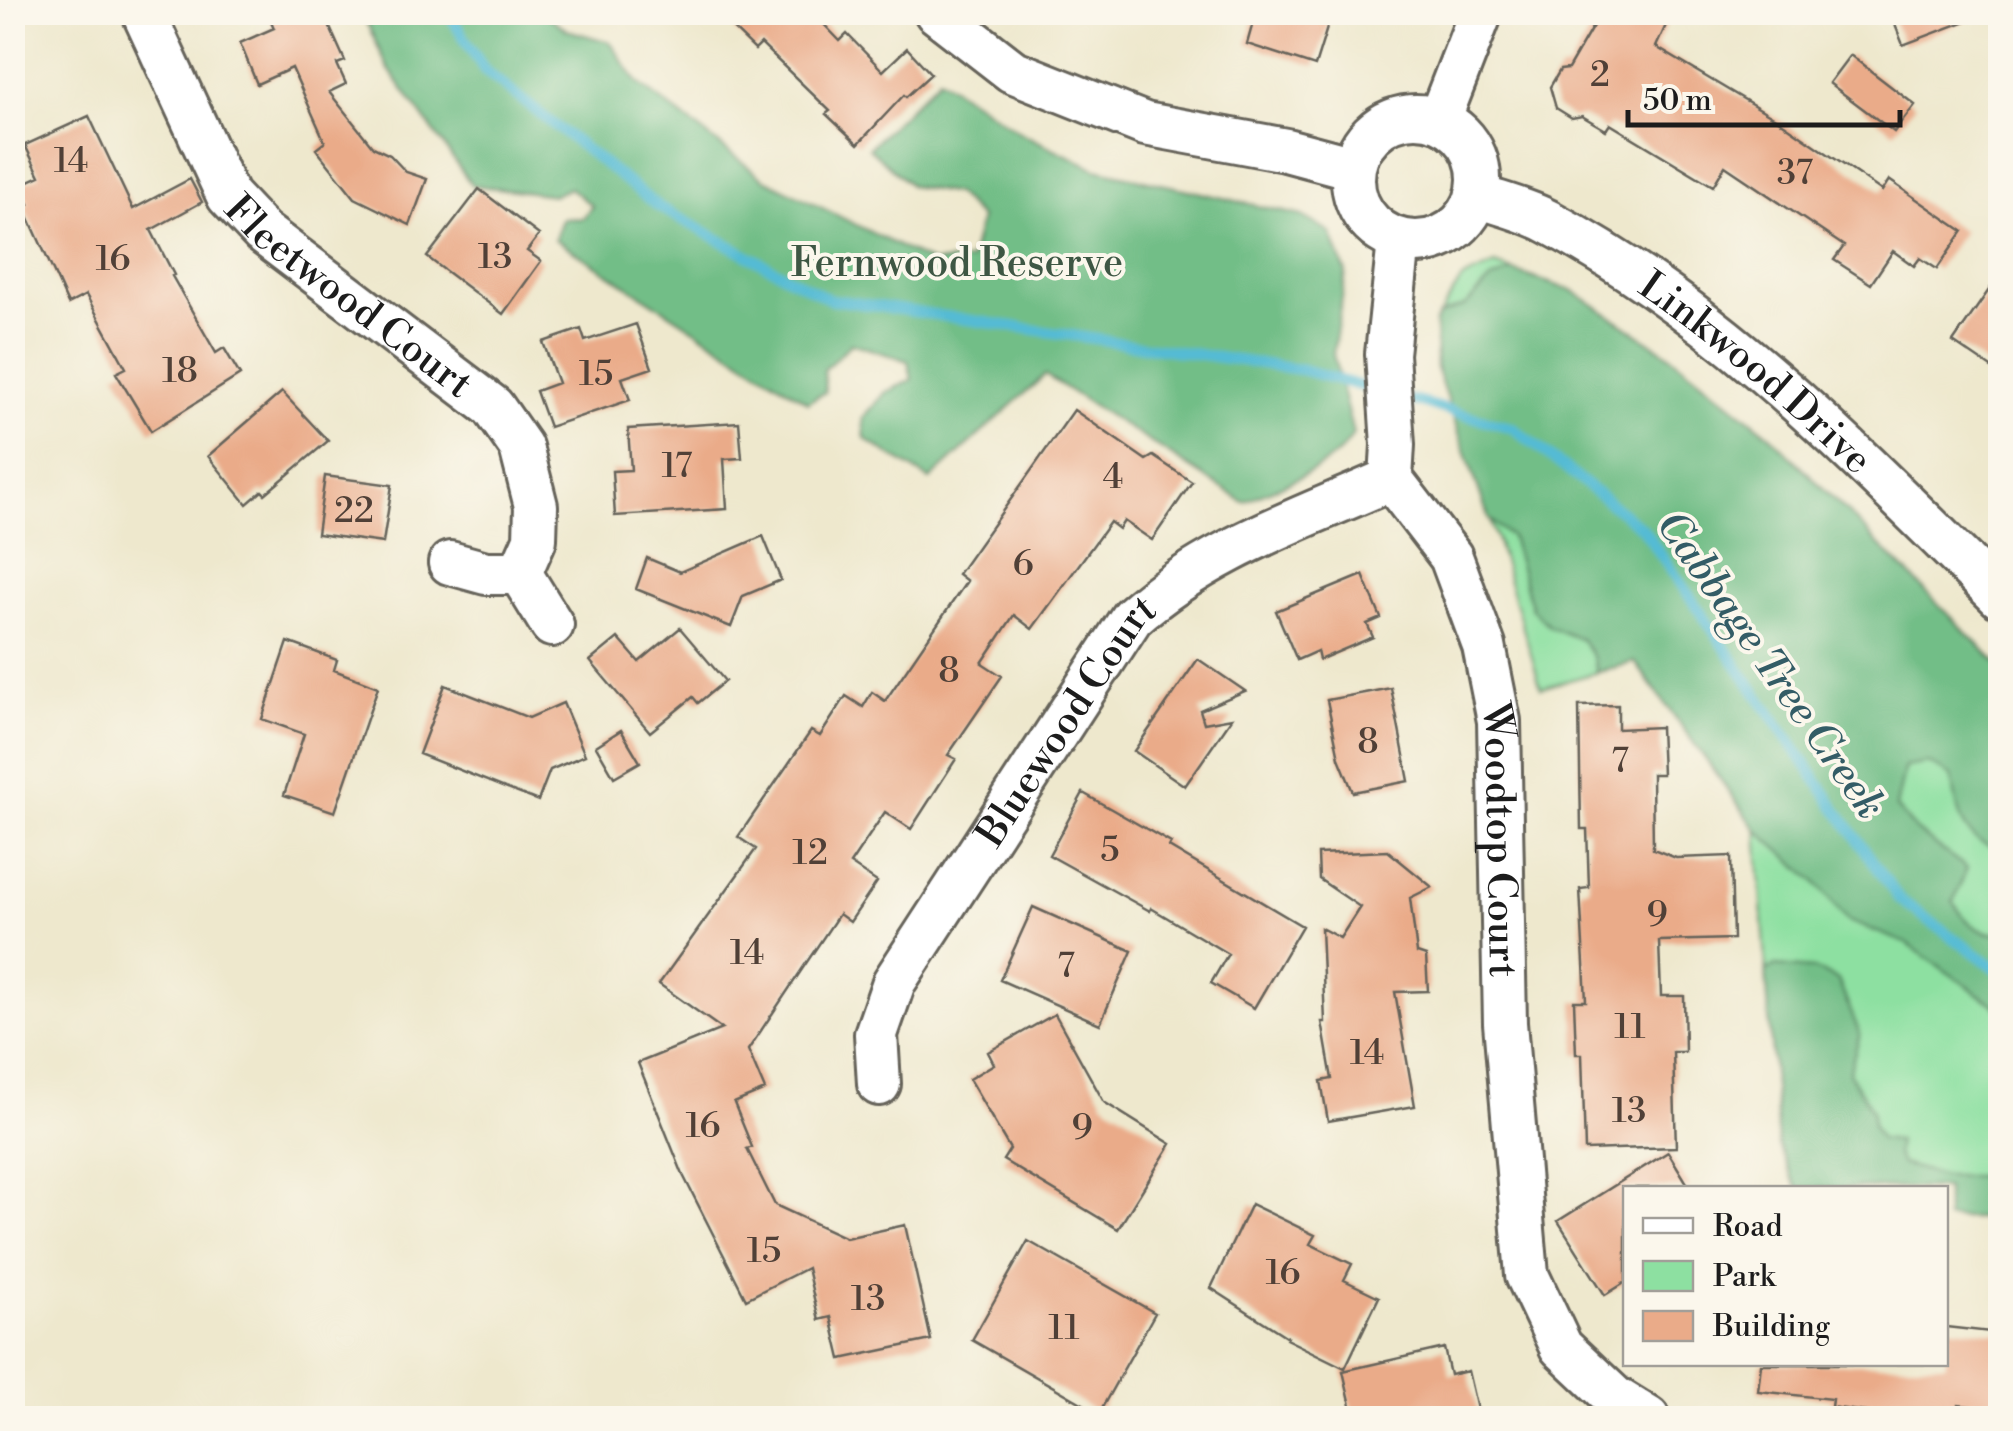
<svg xmlns="http://www.w3.org/2000/svg" width="2013" height="1431" font-family="'Libre Bodoni',serif">
<style>
.green{fill:#8de0a1;stroke:#547e5e;stroke-width:2.5}
.forest{fill:#72be87;stroke:#476d52;stroke-width:2.5}
.lines{fill:none;stroke-linecap:round;stroke-linejoin:round}
.stream{stroke:#55bbd4;stroke-width:11}
.building{fill:#eaab89}
.minor-casing{stroke:#66635a;stroke-width:48}
.minor{stroke:#fff;stroke-width:42}
.labels{text-anchor:middle;stroke-width:8;stroke-linejoin:round;paint-order:stroke}
.number-label{font-size:35px;fill:#504037}
.park-label{font-size:40px;fill:#3e5744;stroke:#fbf7ec}
.street-label{font-size:40px;fill:#1c1c1c;stroke:#fbf7ec}
.water-label{font-size:42px;font-style:italic;fill:#335c66;stroke:#fbf7ec}
</style>
<rect width="100%" height="100%" fill="#fbf7ec"/>
<filter id="ink" filterUnits="userSpaceOnUse"><feTurbulence type="fractalNoise" baseFrequency=".01" numOctaves="2"/><feDisplacementMap in="SourceGraphic" scale="20" xChannelSelector="R" yChannelSelector="G"/><feConvolveMatrix kernelMatrix="1 2 1 2 8 2 1 2 1" color-interpolation-filters="sRGB"/></filter>
<filter id="wash" filterUnits="userSpaceOnUse"><feTurbulence type="fractalNoise" baseFrequency=".0048" numOctaves="4" result="noise"/><feDisplacementMap in="SourceGraphic" scale="40" xChannelSelector="R" yChannelSelector="G"/><feGaussianBlur stdDeviation="2.25" result="paint"/><feColorMatrix in="noise" values="0 0 0 0 0 0 0 0 0 0 0 0 0 0 0 0 0 1.4 0 .05"/><feComposite in="paint" operator="in"/></filter>
<g filter="url(#wash)">
<rect width="100%" height="100%" fill="#eee8cd"/>
<path class="green" d="M1495 265 1573 291 1667 353 1770 435 2000 666V1218H1946V1188H1797L1778 1145 1757 830 1635 662 1541 688 1495 535 1436 368 1435 322 1462 279Z"/>
<path class="forest" d="M362 13H544L567 30 610 42 638 83 763 178 932 263 970 260 980 218 956 194 911 186 869 148 939 78 1021 133 1096 169 1302 216 1331 233 1346 273 1333 354 1353 434C1339 467 1275 487 1244 502L1045 375 930 480 865 439 863 418 886 392 912 380 908 361 851 343 824 370 825 392 808 402 555 239 562 219 583 218 592 206 570 188 554 195 472 185 388 68Z
M1512 271 1573 291 1667 353 1770 435 2000 666V850C1958 836 1959 816 1952 776L1928 763 1905 767 1896 807 1916 831 1967 868 1953 902C1966 922 1977 933 2000 934V1009L1906 943 1848 921 1813 879 1757 830 1635 662 1597 672 1593 657 1582 640 1550 627 1532 609 1511 537 1489 519 1436 368 1435 322 1439 315 1466 305 1491 280Z
M1775 966 1813 969 1838 980 1860 1034 1849 1073 1872 1110 1873 1126 1880 1139 1898 1141 1896 1153 1901 1164 1945 1176H2000V1218H1946V1188H1797L1778 1145 1766 972Z"/>
<g class="lines">
<path class="stream" d="M448 12 485 71 659 207 829 299 1302 370 1382 392
M1400 397 1513 428 1643 529 1899 899 2000 971"/>
</g>
<g id="blocks">
<path class="building" d="M267 12H323L345 61 337 64 346 84 329 92 373 147 390 155 406 172 427 179 410 225 355 198 316 149 325 142 292 68 257 84 240 43 274 28Z
M716 12H812L840 41 847 34 883 71 907 48 931 74 906 97 904 95 858 144 826 114 830 111 761 44 755 50Z
M1256 12H1332L1315 66 1247 44Z
M1601 12H1672L1656 47 1777 119 1882 191 1889 180 1963 231 1937 269 1920 258 1914 266 1893 251 1871 284 1834 260 1844 246 1725 166 1713 186 1610 124 1606 130 1582 116 1572 118 1556 108 1550 87 1560 70 1568 69Z
M1890 12H1982V15L1903 45Z
M1850 55 1915 105 1894 132 1829 83Z
M89 116 133 209 190 179 202 202 151 230 174 275 172 276 216 353 224 348 240 375 151 431 116 373 126 368 86 295 68 304 24 207 29 204 20 185 40 176 25 145Z
M479 189 539 235 527 251 541 261 503 314 427 257Z
M2000 274V374L1953 342Z
M636 324 652 368 622 378 630 400 549 427 536 391 558 383 543 342 581 329 585 341Z
M282 392 328 441 265 494 262 491 247 504 208 456Z
M1074 410 1146 460 1153 456 1192 482 1152 540 1124 521 1119 529 1110 522 1032 629 1014 615 982 663 1002 676 948 755 956 759 911 829 885 812 850 864 877 882 850 922 839 914 748 1050 765 1090 734 1103 752 1147 747 1149 775 1205 846 1238 905 1225 931 1340 841 1359 831 1317 819 1320 807 1268 746 1299 683 1175 638 1063 722 1029 659 984 756 849 738 837 811 731 820 736 846 696 863 707 872 692 885 701 967 581 958 574Z
M739 422 742 458 724 459 727 509 615 516 612 471 631 470 628 429Z
M325 476 392 485 383 543 317 534Z
M763 536 781 580 743 596 731 627 636 589 647 558 680 572Z
M1363 575 1381 618 1367 624 1373 637 1319 660 1317 651 1297 660 1276 611Z
M680 628 725 681 698 703 693 697 650 732 590 661 618 638 639 662Z
M288 642 337 660 334 670 378 687 335 812 284 795 304 734 262 719Z
M1198 659 1245 691 1200 710 1204 723 1232 718 1185 786 1134 751Z
M445 685 529 718 563 703 585 755 550 770 538 801 419 754Z
M1391 688 1409 781 1353 792 1339 758 1327 700Z
M1618 705V729L1660 727 1662 774H1652L1653 849 1676 858 1731 856 1733 939 1659 941 1661 996H1684L1685 1052H1673L1676 1147 1585 1150 1582 1054H1576L1574 1001H1586L1580 889 1589 888 1587 829H1581L1579 706Z
M621 730 640 762 614 777 596 746Z
M1083 793 1171 843 1169 847 1302 926 1254 1008 1211 983 1228 954 1151 908 1150 911 1049 855Z
M1388 851 1432 887 1410 898 1417 953 1426 956 1428 991 1395 992 1415 1106 1328 1121 1321 1081 1332 1079 1322 1022H1325L1321 928 1340 938 1360 907 1319 879 1318 854Z
M1033 907 1132 951 1100 1024 1000 980Z
M1055 1014 1104 1102 1171 1144 1118 1229 1003 1160 1010 1149 969 1079 994 1064 988 1052Z
M1668 1152 1690 1188H1626V1282L1605 1295 1558 1221Z
M1251 1204 1315 1235 1310 1244 1352 1264 1344 1280 1379 1297 1345 1368 1286 1339 1287 1337 1211 1288Z
M1028 1241 1155 1313 1099 1413 972 1340Z
M1946 1327 2000 1333V1409L1959 1405 1958 1417 1922 1414 1921 1418H1907L1831 1407 1832 1399 1758 1391 1761 1364H1946Z
M1444 1348 1450 1375 1468 1371 1479 1418H1354L1343 1371Z"/>
</g>
</g>
<g filter="url(#ink)">
<use href="#blocks" fill-opacity="0" stroke="#66635a" stroke-width="2.5"/>
<g class="lines">
<g class="minor-casing">
<g id="minor">
<path id="s1" d="M143 12 228 196 262 232 493 407 521 447 536 506 535 539 520 573"/>
<path d="M936 12 1012 71 1145 124 1286 150 1353 168"/>
<circle cx="1416" cy="179" r="63"/>
<path d="M1439 120 1481 12"/>
<path id="s2" d="M1478 196C1501 204 1527 210 1549 222 1724 315 1860 460 2000 597"/>
<path id="s3" d="M1399 241 1387 354 1393 445 1391 479 1451 557 1484 646 1499 721 1505 1023 1527 1275 1561 1347 1614 1397 1648 1418"/>
<path d="M450 563 486 573H520L552 625"/>
<path id="s4" d="M879 1084 876 1034 894 982 1132 617C1209 549 1299 520 1391 479"/>
</g>
</g>
<use href="#minor" class="minor"/>
</g>
</g>
<g class="labels">
<g class="number-label">
<text x="1600" y="86">2</text>
<text x="71" y="172">14</text>
<text x="1795" y="184">37</text>
<text x="495" y="268">13</text>
<text x="113" y="270">16</text>
<text x="180" y="382">18</text>
<text x="596" y="385">15</text>
<text x="677" y="477">17</text>
<text x="1113" y="488">4</text>
<text x="354" y="522">22</text>
<text x="1023" y="575">6</text>
<text x="949" y="682">8</text>
<text x="1368" y="753">8</text>
<text x="1620" y="772">7</text>
<text x="1110" y="861">5</text>
<text x="810" y="864">12</text>
<text x="1657" y="926">9</text>
<text x="747" y="964">14</text>
<text x="1066" y="977">7</text>
<text x="1630" y="1038">11</text>
<text x="1367" y="1064">14</text>
<text x="1629" y="1122">13</text>
<text x="703" y="1137">16</text>
<text x="1082" y="1139">9</text>
<text x="764" y="1262">15</text>
<text x="1283" y="1284">16</text>
<text x="868" y="1310">13</text>
<text x="1064" y="1339">11</text>
</g>
<g class="park-label">
<text x="957" y="276">Fernwood Reserve</text>
</g>
<g class="street-label">
<text dy="14" stroke="none"><textPath href="#s1" startOffset="360">Fleetwood Court</textPath></text>
<text dy="14" stroke="none"><textPath href="#s2" startOffset="332">Linkwood Drive</textPath></text>
<text dy="14" stroke="none"><textPath href="#s4" startOffset="418">Bluewood Court</textPath></text>
<text dy="14" stroke="none"><textPath href="#s3" startOffset="628">Woodtop Court</textPath></text>
</g>
<g class="water-label">
<text transform="translate(1772 664) rotate(55)" y="15">Cabbage Tree Creek</text>
</g>
</g>
<rect width="2013" height="1431" fill="none" stroke="#fbf7ec" stroke-width="50"/>
<rect x="1623" y="1186" width="325" height="180" fill="#fbf7ec" stroke="#a29f99" stroke-width="2.5"/>
<rect x="1643" y="1218" width="50" height="15" fill="#ffffff" stroke="#a29f99" stroke-width="2.5"/>
<text x="1713" y="1236" font-size="30" fill="#1c1c1c">Road</text>
<rect x="1643" y="1261" width="50" height="30" fill="#8de0a1" stroke="#a29f99" stroke-width="2.5"/>
<text x="1713" y="1286" font-size="30" fill="#1c1c1c">Park</text>
<rect x="1643" y="1311" width="50" height="30" fill="#eaab89" stroke="#a29f99" stroke-width="2.5"/>
<text x="1713" y="1336" font-size="30" fill="#1c1c1c">Building</text>
<path d="M1628 110v15h272v-15" fill="none" stroke="#1c1c1c" stroke-width="5"/>
<text x="1643" y="110" font-size="30" fill="#1c1c1c" stroke="#fbf7ec" stroke-width="8" paint-order="stroke">50 m</text>
</svg>
